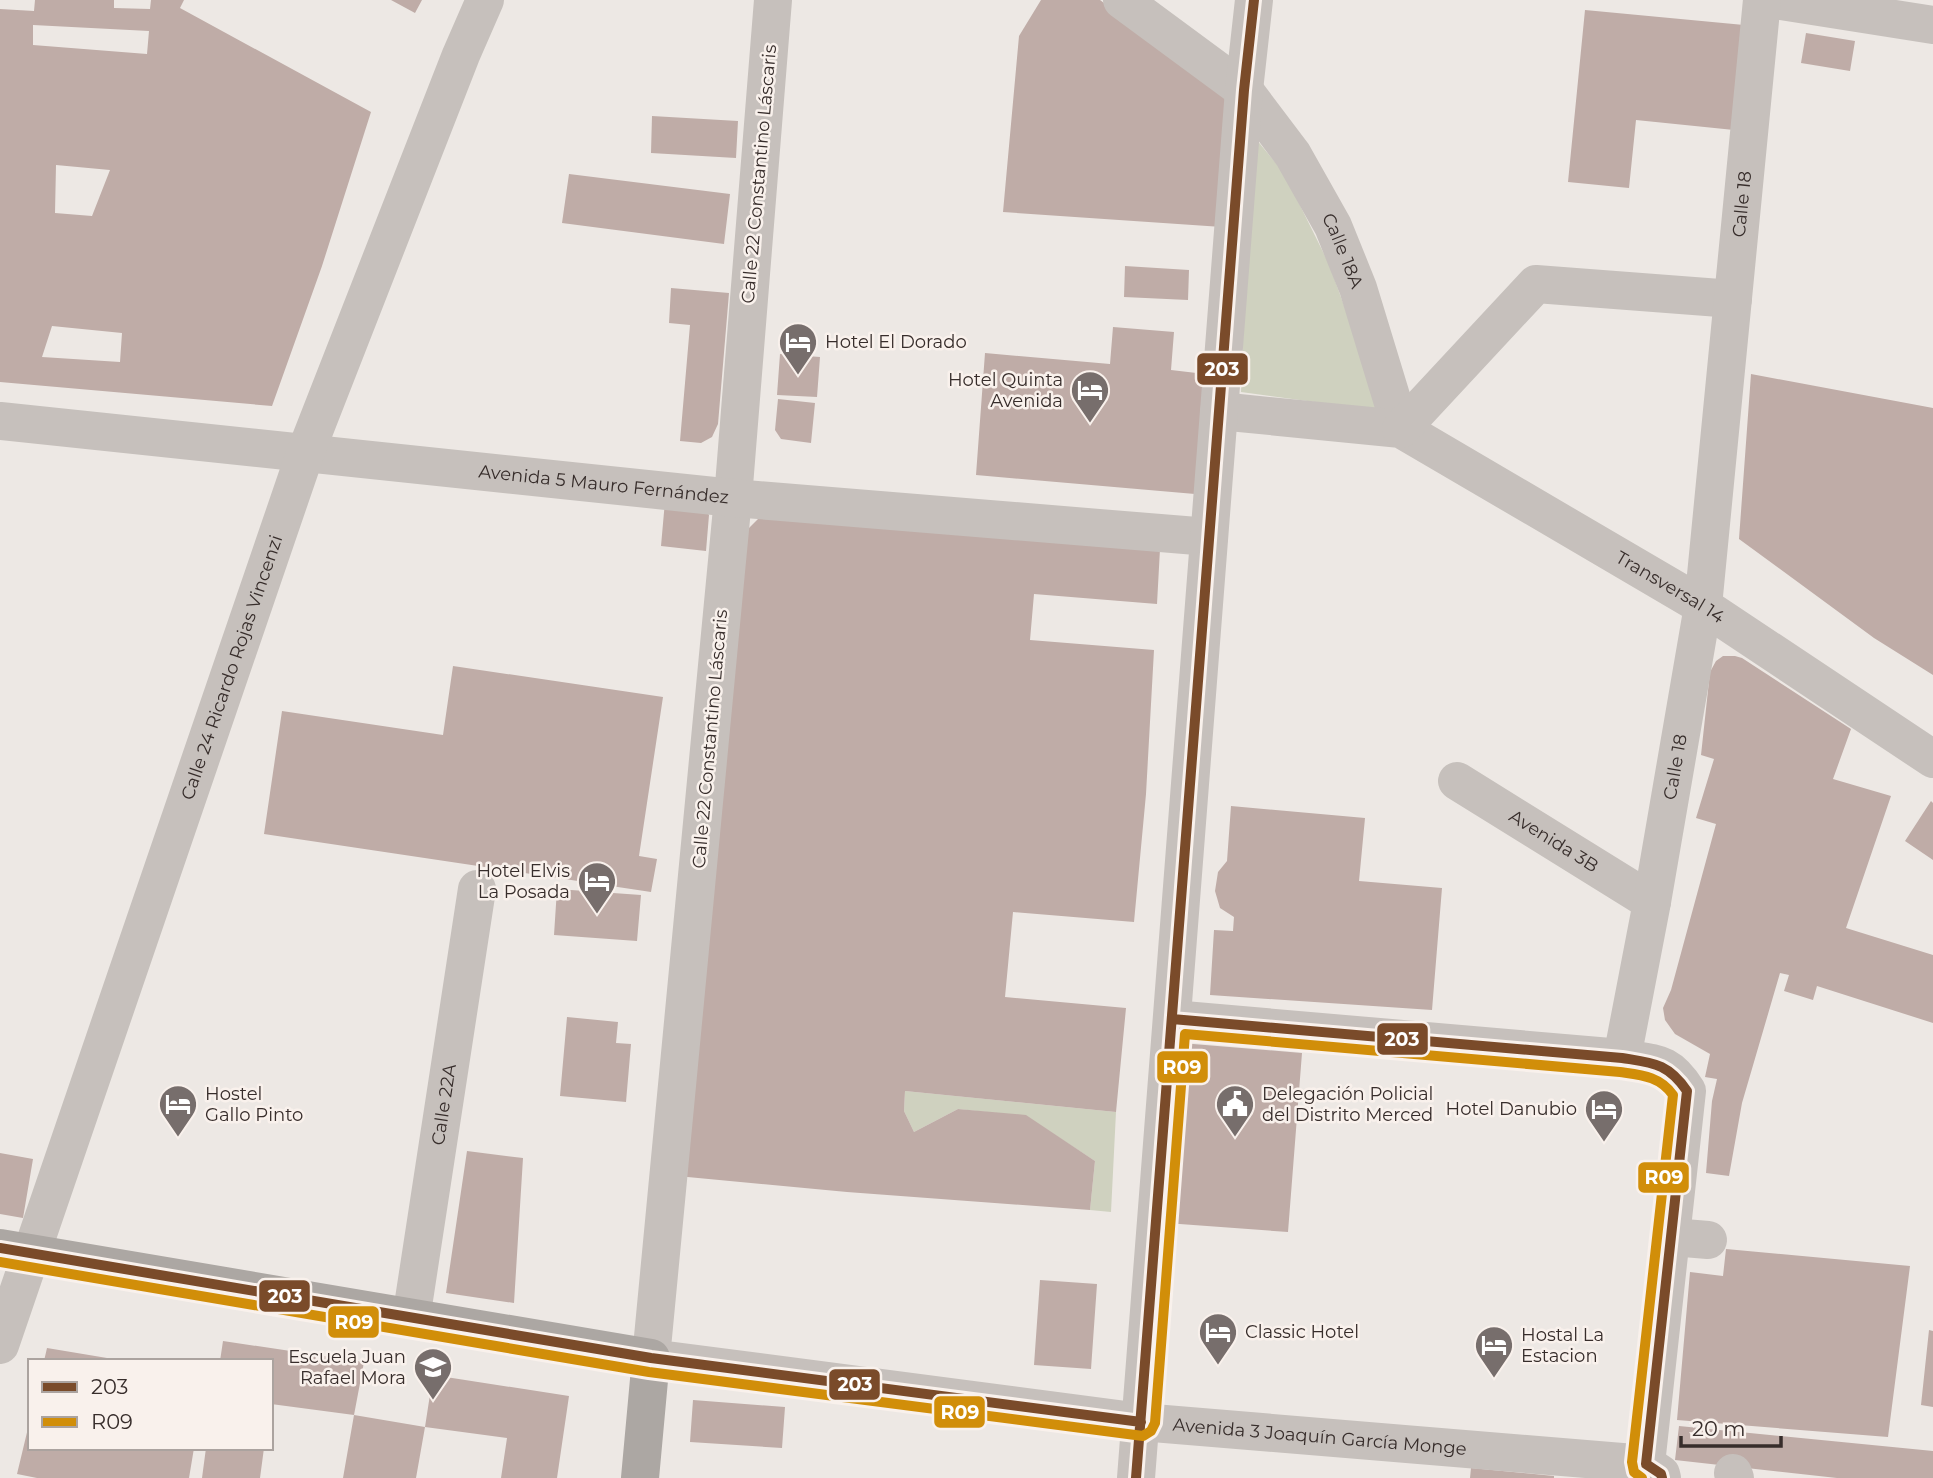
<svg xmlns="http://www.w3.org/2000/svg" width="1933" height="1478" font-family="Montserrat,sans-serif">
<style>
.green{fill:#cfd1bf}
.building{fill:#bfaca7;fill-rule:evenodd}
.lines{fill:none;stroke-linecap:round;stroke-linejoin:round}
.minor{stroke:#c6c0bc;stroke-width:38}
.highway{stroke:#aca7a3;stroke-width:38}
.bus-1-casing{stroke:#f9f1ec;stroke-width:16}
.bus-2-casing{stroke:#f9f1ec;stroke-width:16}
.bus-1{stroke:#7a4b2a;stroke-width:10}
.bus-2{stroke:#d18e09;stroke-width:10}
.labels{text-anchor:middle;stroke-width:5;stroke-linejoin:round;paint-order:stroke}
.street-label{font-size:18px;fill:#372d2b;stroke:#f9f1ec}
.poi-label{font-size:18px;fill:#372d2b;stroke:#f9f1ec;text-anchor:start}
.line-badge{stroke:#f9f1ec;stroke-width:2.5}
.badge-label{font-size:19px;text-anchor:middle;font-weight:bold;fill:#fff}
</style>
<rect width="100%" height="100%" fill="#ede8e4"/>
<path class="green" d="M1251 133 1284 173 1329 264 1382 411 1241 392Z
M905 1091 1116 1112 1111 1212 1090 1210 1095 1161 1026 1116 958 1109 914 1132 904 1111Z"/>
<path class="building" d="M35 0H114V8L150 9 151 0H184L180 8 371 112 322 266 272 406 0 382V9L34 11ZM33 25 149 31 147 54 33 45ZM56 165 110 170 92 216 55 213ZM52 326 122 333 120 362 42 357Z
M391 0H422L415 13Z
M1041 0H1100L1237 105 1222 227 1003 212 1019 36Z
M1585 10 1744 25 1734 130 1636 120 1629 188 1568 182Z
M1806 33 1855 41 1850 71 1801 63Z
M652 116 738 121 736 158 651 153Z
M569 174 730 194 724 244 562 223Z
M1125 266 1189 270 1188 300 1124 297Z
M671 288 729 293 718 424 712 437 701 443 680 441 690 325 669 323Z
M1113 327 1174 332 1171 370 1205 374 1195 494 976 475 985 353 1110 364Z
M780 354 820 357 817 397 777 395Z
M1751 374 1933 408V675L1874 638 1739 539Z
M778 399 815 403 811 443 781 439 775 430Z
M665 501 702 505 709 515 706 551 661 546Z
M761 516 1160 549 1157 604 1034 594 1030 640 1154 650 1146 794 1134 922 1013 912 1005 997 1126 1008 1116 1112 905 1091 904 1111 914 1132 958 1109 1026 1115 1095 1161 1090 1210 847 1192 677 1176 745 532Z
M1723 656H1735L1742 658 1851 729 1833 779 1891 796 1846 928 1933 955V1023L1817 986 1813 1000 1784 991 1789 975 1780 973 1742 1103 1729 1176 1706 1173 1712 1101 1717 1079 1705 1077 1710 1054 1675 1034 1665 1020 1663 1008 1671 990 1716 824 1696 818 1714 759 1701 755 1710 672 1716 661Z
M453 666 663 697 639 856 657 859 651 892 264 834 282 711 443 735Z
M1931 801 1933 803V860L1905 841Z
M1231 806 1365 818 1359 881 1442 888 1432 1010 1210 995 1214 930 1233 931 1234 917 1220 908 1215 891 1218 872 1227 861Z
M557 889 641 895 637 941 554 935Z
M567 1017 618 1022 616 1043 631 1044 626 1102 560 1096Z
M1181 1043 1302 1053 1288 1232 1166 1223Z
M467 1151 523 1158 514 1303 446 1293Z
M0 1153 33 1159 23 1218 0 1214Z
M1726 1249 1910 1266 1888 1437 1677 1420 1690 1272 1723 1276Z
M1040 1280 1097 1284 1091 1369 1034 1365Z
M1929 1330 1933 1331V1407L1921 1405Z
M223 1341 364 1362 354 1415 425 1427 433 1375 569 1396 557 1478H501L507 1438 425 1427 416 1478H343L354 1415 271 1404V1361H220Z
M47 1348 113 1359V1361H44Z
M693 1400 785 1407 782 1448 690 1442Z
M29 1424 30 1448H194L189 1478H37L17 1474Z
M1679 1426 1933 1451V1478H1837L1675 1460Z
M206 1448H264L260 1478H202Z
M1471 1468 1554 1476V1478H1470Z"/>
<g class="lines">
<g class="minor">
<path id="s1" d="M773 0 733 498 651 1358 1141 1422 1646 1464 1661 1474 1662 1478"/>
<path id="s2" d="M1122 0 1244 90 1293 155 1333 226 1358 288 1401 429"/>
<path d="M1774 0 1933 25"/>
<path id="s3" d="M1219 411 1401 429 1703 606 1933 759"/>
<path id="s4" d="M0 421 733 498 1209 537"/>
<path d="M1401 429 1536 284 1733 299"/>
<path id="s5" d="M1457 781 1652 902"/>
<path d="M1172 1019 1622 1058C1655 1064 1668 1060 1687 1091L1646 1464"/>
<path id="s6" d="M1622 1058 1652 902 1703 606 1762 0"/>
<path d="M1672 1237 1708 1240"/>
<path id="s7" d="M411 1319 477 889"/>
<path id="s8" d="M0 1345 305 454 461 55 485 0"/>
<path d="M1733 1473 1735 1478"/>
<path d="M1136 1478 1244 90 1254 0"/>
</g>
<path class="highway" d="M0 1248 651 1358 640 1478"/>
<g class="bus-1-casing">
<path id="bus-1" d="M1172 1019 1622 1058C1653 1063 1668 1063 1687 1091L1646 1464 1661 1474 1662 1478
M0 1248 651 1358 1141 1422
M1136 1478 1244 90 1254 0"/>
</g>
<g class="bus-2-casing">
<path id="bus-2" d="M0 1262 649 1372 1143 1436 1151 1431 1155 1423 1185 1034 1620 1072C1641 1075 1660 1076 1673 1095L1632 1462 1634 1472 1642 1478"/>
</g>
<use href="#bus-1" class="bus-1"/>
<use href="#bus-2" class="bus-2"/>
</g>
<defs>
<g id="hotel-pin" transform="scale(2.0125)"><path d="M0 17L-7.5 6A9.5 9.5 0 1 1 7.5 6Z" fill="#776e6c" stroke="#f9f1ec"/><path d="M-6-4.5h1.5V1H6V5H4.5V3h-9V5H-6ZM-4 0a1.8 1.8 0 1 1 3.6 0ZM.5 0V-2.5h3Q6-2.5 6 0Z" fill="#fff"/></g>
<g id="civic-pin" transform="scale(2.0125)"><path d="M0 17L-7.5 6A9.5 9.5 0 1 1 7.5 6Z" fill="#776e6c" stroke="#f9f1ec"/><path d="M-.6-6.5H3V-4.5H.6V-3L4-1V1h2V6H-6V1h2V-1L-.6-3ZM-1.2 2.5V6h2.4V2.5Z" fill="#fff"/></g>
<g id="school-pin" transform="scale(2.0125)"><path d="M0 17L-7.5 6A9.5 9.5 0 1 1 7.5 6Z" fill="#776e6c" stroke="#f9f1ec"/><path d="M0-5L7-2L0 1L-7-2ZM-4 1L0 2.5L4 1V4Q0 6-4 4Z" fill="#fff"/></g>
</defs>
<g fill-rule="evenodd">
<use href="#hotel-pin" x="798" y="342"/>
<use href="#hotel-pin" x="1090" y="390"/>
<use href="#hotel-pin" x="597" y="881"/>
<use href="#hotel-pin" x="178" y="1104"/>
<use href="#civic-pin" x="1235" y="1104"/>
<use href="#hotel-pin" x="1604" y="1109"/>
<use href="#hotel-pin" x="1218" y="1332"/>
<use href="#hotel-pin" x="1494" y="1345"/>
<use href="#school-pin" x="433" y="1367"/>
</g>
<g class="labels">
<g class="street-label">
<text transform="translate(759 174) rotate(-85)" y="6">Calle 22 Constantino Láscaris</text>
<text dy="6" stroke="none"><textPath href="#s6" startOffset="863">Calle 18</textPath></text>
<text dy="6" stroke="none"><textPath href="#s2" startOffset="341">Calle 18A</textPath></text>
<text dy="6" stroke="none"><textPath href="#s4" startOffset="607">Avenida 5 Mauro Fernández</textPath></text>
<text dy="6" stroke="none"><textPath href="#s3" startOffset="495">Transversal 14</textPath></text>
<text dy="6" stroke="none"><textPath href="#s8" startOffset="716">Calle 24 Ricardo Rojas Vincenzi</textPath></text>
<text transform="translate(710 739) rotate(-85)" y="6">Calle 22 Constantino Láscaris</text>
<text dy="6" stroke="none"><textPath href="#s6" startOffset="296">Calle 18</textPath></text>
<text dy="6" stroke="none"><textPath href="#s5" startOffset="114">Avenida 3B</textPath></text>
<text dy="6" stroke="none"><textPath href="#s7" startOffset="217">Calle 22A</textPath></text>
<text dy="6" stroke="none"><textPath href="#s1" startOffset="2037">Avenida 3 Joaquín García Monge</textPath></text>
</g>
<g class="poi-label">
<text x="825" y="348">Hotel El Dorado</text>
<text x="1063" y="386" text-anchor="end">Hotel Quinta<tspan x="1063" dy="21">Avenida</tspan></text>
<text x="570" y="877" text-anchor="end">Hotel Elvis<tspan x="570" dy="21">La Posada</tspan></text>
<text x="205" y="1100">Hostel<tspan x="205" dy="21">Gallo Pinto</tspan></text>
<text x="1262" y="1100">Delegación Policial<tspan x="1262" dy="21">del Distrito Merced</tspan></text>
<text x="1577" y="1115" text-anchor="end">Hotel Danubio</text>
<text x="1245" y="1338">Classic Hotel</text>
<text x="1521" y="1341">Hostal La<tspan x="1521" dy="21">Estacion</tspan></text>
<text x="406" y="1363" text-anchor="end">Escuela Juan<tspan x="406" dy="21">Rafael Mora</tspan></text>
</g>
</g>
<g class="line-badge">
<rect x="1196" y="352" width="53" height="34" rx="7" fill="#7a4b2a"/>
<rect x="1376" y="1022" width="53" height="34" rx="7" fill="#7a4b2a"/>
<rect x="1156" y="1050" width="53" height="34" rx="7" fill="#d18e09"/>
<rect x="1637" y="1161" width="53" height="33" rx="7" fill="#d18e09"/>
<rect x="258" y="1279" width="53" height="34" rx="7" fill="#7a4b2a"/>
<rect x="327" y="1305" width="53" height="34" rx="7" fill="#d18e09"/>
<rect x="828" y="1368" width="53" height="33" rx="7" fill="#7a4b2a"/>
<rect x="933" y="1395" width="53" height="34" rx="7" fill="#d18e09"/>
</g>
<g class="badge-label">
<text x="1222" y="376">203</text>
<text x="1402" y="1046">203</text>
<text x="1182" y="1074">R09</text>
<text x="1664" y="1184">R09</text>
<text x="285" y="1303">203</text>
<text x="354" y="1329">R09</text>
<text x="855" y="1391">203</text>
<text x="960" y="1419">R09</text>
</g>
<rect x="28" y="1359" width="245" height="91" fill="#f9f1ec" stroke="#aba39f" stroke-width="2"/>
<rect x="42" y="1382" width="35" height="10" fill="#7a4b2a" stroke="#aba39f" stroke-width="2"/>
<text x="91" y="1394" font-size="21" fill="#372d2b">203</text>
<rect x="42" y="1417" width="35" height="10" fill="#d18e09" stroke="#aba39f" stroke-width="2"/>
<text x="91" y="1429" font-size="21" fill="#372d2b">R09</text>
<path d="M1681 1436v10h100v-10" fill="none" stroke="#372d2b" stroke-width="3.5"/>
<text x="1692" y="1436" font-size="21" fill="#372d2b" stroke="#f9f1ec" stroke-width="5" paint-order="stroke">20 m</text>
</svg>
